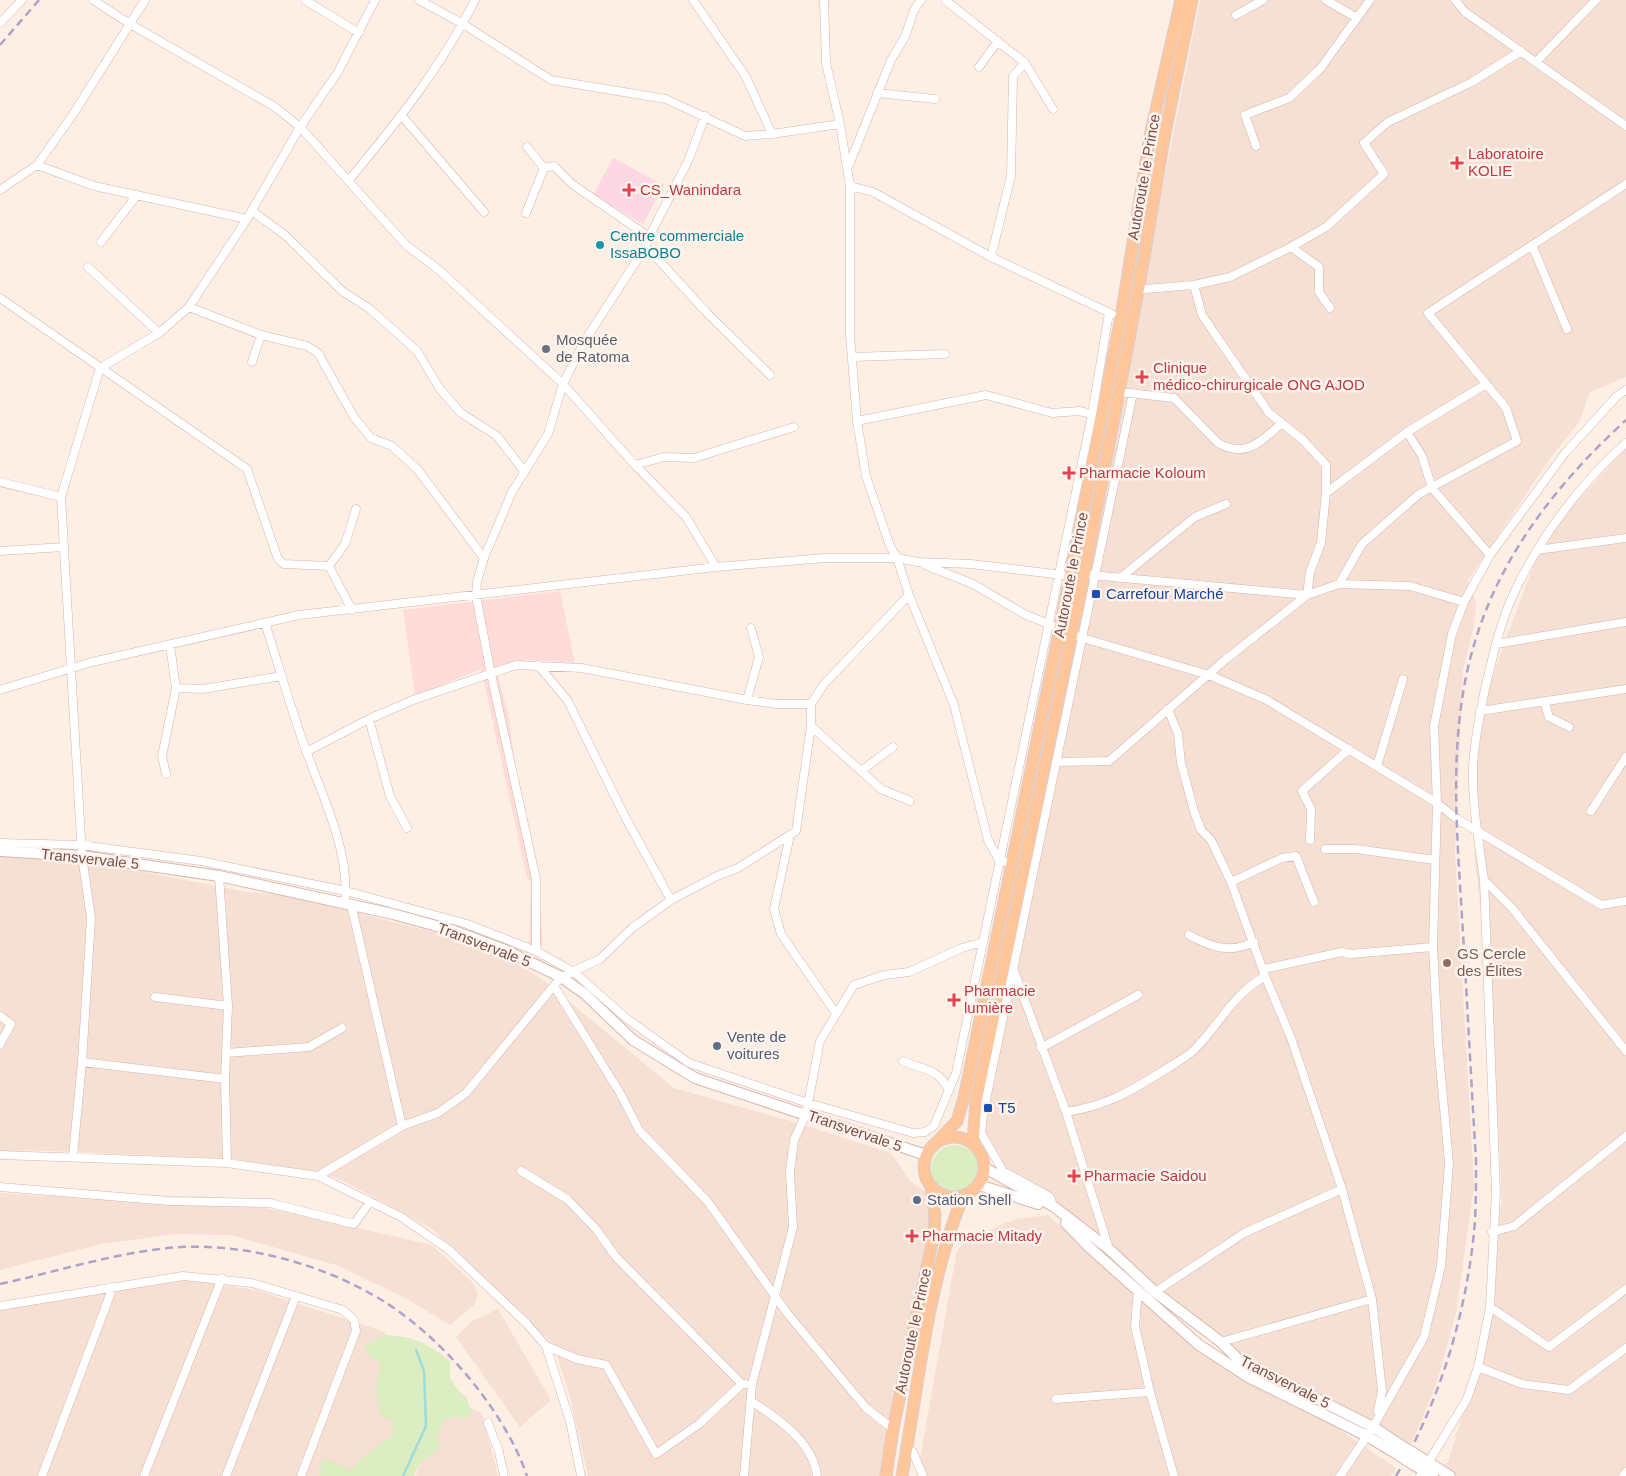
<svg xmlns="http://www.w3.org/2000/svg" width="1626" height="1476" font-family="Arial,sans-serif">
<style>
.residential{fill:#f6dfd3}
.commercial{fill:#ffdcd8}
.medical{fill:#fcd8e4}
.green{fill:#ddedc2}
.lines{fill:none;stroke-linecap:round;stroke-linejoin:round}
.stream{stroke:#9ddcd8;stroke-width:2.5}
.street-casing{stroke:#d3b6ad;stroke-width:9}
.secondary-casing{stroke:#d9b6ac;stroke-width:12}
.primary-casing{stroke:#d9cecc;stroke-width:13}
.street{stroke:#fff;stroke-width:8}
.secondary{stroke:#fff;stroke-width:10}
.primary{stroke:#ffc59b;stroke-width:11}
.rail{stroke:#afa2c9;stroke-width:2.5;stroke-dasharray:8 5;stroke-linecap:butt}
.secondary-bridge-casing{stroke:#d9b6ac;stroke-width:12;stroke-linecap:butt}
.secondary-bridge{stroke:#fff;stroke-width:10}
.health-dot{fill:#e0444e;stroke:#fff4ed;stroke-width:2}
.culture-dot{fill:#0f9aa8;stroke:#fff4ed;stroke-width:2}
.worship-dot{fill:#6b7280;stroke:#fff4ed;stroke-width:2}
.transit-dot{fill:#1a4fb4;stroke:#fff4ed;stroke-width:2}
.education-dot{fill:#8d6e63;stroke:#fff4ed;stroke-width:2}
.service-dot{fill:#5c6f8a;stroke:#fff4ed;stroke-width:2}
.labels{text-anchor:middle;stroke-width:5;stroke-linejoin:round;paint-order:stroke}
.health-label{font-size:15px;fill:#be3a42;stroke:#fff4ed;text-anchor:start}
.street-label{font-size:15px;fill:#794f48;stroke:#fff4ed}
.culture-label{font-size:15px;fill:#0d838f;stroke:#fff4ed;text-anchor:start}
.worship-label{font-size:15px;fill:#5b616d;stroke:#fff4ed;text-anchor:start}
.transit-label{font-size:15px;fill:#164399;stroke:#fff4ed;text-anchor:start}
.education-label{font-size:15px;fill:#785e54;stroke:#fff4ed;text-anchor:start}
.service-label{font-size:15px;fill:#4e5e75;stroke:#fff4ed;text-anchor:start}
</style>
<rect width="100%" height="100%" fill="#feefe5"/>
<path class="residential" d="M1200 0H1626V377L1590 392 1579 422 1551 457 1468 580 1476 602 1474 625 1463 671 1455 852 1474 1186 1456 1313 1436 1385 1410 1447 1318 1393 1267 1371 1217 1339 997 1164 981 1123 1019 904Z
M1626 448V1476H1424L1448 1462 1484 1344 1493 1247 1502 1201 1492 1006 1475 861 1472 777 1488 688 1534 564 1547 538 1565 515Z
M0 855 109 865 247 892 293 896 444 935 500 953 543 980 674 1088 791 1121 891 1153 911 1182 929 1194V1224L880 1476H588L569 1393 553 1344 432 1229 394 1208 337 1178 301 1169 234 1159 24 1150 0 1153Z
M0 1193 46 1196H202L287 1212 432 1245 472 1282 478 1293 475 1304 450 1325 407 1299 339 1266 231 1235 175 1234 101 1244 0 1270Z
M1048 1215 1226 1369 1324 1419 1396 1468 1391 1476H917L957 1250 969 1240 998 1226 1017 1219Z
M168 1275 186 1280 256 1290 385 1332 387 1372 406 1434 393 1476H0V1305L78 1289Z
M498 1309 551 1400 520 1427 456 1337 472 1321Z
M439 1394 482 1413 498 1476H416Z"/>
<path class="commercial" d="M560 591 575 663 527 660 496 667 509 719 519 798 537 881 543 946 529 943 531 882 527 877 481 669 415 696 403 610Z"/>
<path class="medical" d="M613 158 664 185 643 224 593 195Z"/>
<path class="green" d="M931 1169a24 24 0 1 1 48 0a24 24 0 1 1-48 0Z
M384 1335C414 1336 427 1343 450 1361V1378L458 1390 467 1398 472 1415 465 1419 456 1417 444 1421 438 1437 439 1450 419 1464 414 1476H320L322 1458 330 1460 352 1471 357 1462 393 1434 392 1421 380 1415 376 1394 380 1363 368 1355 364 1346Z"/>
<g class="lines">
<path class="stream" d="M403 1476 426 1426 424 1371 416 1350"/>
<g class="street-casing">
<path id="street" d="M93 0 130 24 275 107 300 127 406 245 439 270 563 384 635 465 686 517 716 567
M305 0 359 33
M419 0 463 24 551 80 666 99 745 136 772 134 840 124
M693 0 746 77 772 134
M824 0 826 63 840 124 850 186V335L857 421 866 476 890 546 897 558 909 595 954 705 988 840 999 860 1011 864
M945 0 1025 63 1053 109
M1326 0 1357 18
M1455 0 1465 12 1626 126
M1236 15 1263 0
M0 23 22 0
M1536 62 1596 0
M979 67 998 41
M877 93 935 99
M402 116 484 212
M1256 146 1245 115 1289 98 1320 69 1370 0
M527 147 544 168 554 166 572 184 649 237
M37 165 94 186 247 219
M849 165 891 60 905 37 914 10 921 0
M348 181C395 125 442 66 475 0
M850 186 873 192 991 257 1112 314
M0 190 37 165 72 116 145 0
M252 211 285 235 342 291 370 309 417 351 440 389 461 413 497 436 524 471
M526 213 544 168
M101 242 137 195
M1532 245 1567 329
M646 246 706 312 770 375
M1291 247 1319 267V292L1330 308
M991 257 1011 176 1013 76 1025 63
M88 267 159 333
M1194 285 1202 315 1269 413 1303 440 1326 465V493
M1138 292 1145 289 1194 285 1230 277 1291 247 1326 227 1384 174 1364 143 1388 122 1472 82 1521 51
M0 298 247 469 278 559 284 564 329 566
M189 307 261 335 307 346 318 353 354 417 371 438 392 446 418 470 484 558
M852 357 945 354
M252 362 261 335
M1119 392 1174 398 1218 443C1247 459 1261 441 1282 423
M857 421 986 395 1052 413 1079 411 1092 414
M1407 432 1422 456 1432 488 1490 555
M635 465 664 457 694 458 794 427
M0 482 61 497
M1537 550 1626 538
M0 551 64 547
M925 565 973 584 1026 615 1054 626
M1091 575 1307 595 1310 572 1321 543 1326 493 1407 432 1486 384
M1120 578 1195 517 1226 504
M1339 584 1362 544 1419 494 1517 441 1506 408 1428 313 1626 184
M352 610 329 566 345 544 356 509
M265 623C279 666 291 710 307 753 324 800 350 852 345 903
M1076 636 1209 675 1267 700 1437 803 1457 819 1601 905 1626 901
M1496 644 1626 622
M170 645 176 688 203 689 282 676
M538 665 568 701 624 815 671 900
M0 690 92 662 299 615 716 567 825 558H897L918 562 971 564 1071 576
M747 700 759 657 751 628
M1544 701 1549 717 1569 727
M1168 709 1178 734 1181 763 1194 811 1201 830 1211 840 1231 882 1265 976 1291 1038 1342 1189 1372 1299 1382 1391 1378 1411
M1480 711 1626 689
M369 719 390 796 407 828
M811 726 881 789 910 801
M306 752 369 719 413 700 516 665 582 668 747 700 777 704H811L824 684 909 595
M1056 762 1109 761 1225 660 1307 595 1339 584 1410 586 1464 602
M1377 766 1403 679
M861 771 893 747
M166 774 162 756 176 688
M1591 811 1626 757
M790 835 774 909 781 934 835 1012
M1310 840 1311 809 1302 791 1349 749
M0 843 81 845 201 861 346 891 467 924 536 951 574 972 626 1018 689 1063 808 1103 913 1133 925 1132 934 1126 956 1073 1092 414 1109 313
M1325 849H1356L1435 860
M219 876 228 1006 225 1079 227 1163
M1484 880 1512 908 1626 1051
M1231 882 1282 858 1296 856 1314 902
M351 904 402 1126
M1189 935C1211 947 1230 954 1254 942
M536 951V879L491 674 476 596 477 582 484 558 512 492 548 434 563 384 584 342 646 246 649 237 689 159 705 116
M1264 969 1342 952 1350 954 1433 947
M1014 971 1066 1112 1109 1249
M554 986 620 1093 639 1130 708 1202 787 1313 866 1408 893 1429
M155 997 228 1006
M0 1016 11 1024 0 1044
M1041 1048 1138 995
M226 1053 309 1047 342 1028
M903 1061C923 1070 938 1068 949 1090
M82 1062 225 1079
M1066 1112C1106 1106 1129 1092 1163 1071 1173 1064 1186 1058 1194 1050 1222 1022 1229 998 1265 976
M0 1155 227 1163 318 1176 401 1217 448 1249 526 1323 546 1346 570 1421 581 1476
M73 1156 82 1062 91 918 82 856 61 497 100 368 159 333 189 307 247 219 300 127 338 72 375 0
M521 1171 567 1199 596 1229 616 1257 742 1384
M318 1176 402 1126 438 1113 466 1093 561 977 600 959 632 928 671 900 717 876 738 868 796 831 811 726V704
M0 1187 169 1201 270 1203 354 1224 370 1202
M1053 1206 1050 1197 1003 1171 981 1133 983 1114 1133 393
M1492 1232 1514 1226 1626 1136
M1138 1290 1135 1326 1150 1392 1174 1476
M1155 1292 1244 1233 1342 1189
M0 1306 183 1276 252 1283 343 1310 354 1320 356 1331 301 1476
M1490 1307 1549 1347 1626 1289
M1221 1342 1372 1299
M546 1346 577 1359 606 1365 656 1454 699 1424 742 1384H745
M1478 1367 1522 1384 1569 1390 1626 1348
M1056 1399 1150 1392
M751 1401C777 1418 813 1441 817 1476
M488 1423 499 1452 504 1476
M907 1450 913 1452 923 1476
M42 1476 113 1287
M144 1476 222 1278
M226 1476 296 1296
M744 1476 752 1384 793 1227 790 1172 794 1140 806 1114 820 1041 854 985 884 975 909 972 962 948 983 942
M1340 1476 1373 1427 1424 1337 1441 1266 1449 1163 1438 1043 1433 947 1437 803 1434 726 1452 634 1464 602 1490 555 1565 453 1617 396 1626 390
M1420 1476 1467 1399 1478 1367 1490 1307 1496 1192 1484 880C1479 843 1472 805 1473 767 1474 741 1480 714 1485 689 1493 656 1500 622 1515 591 1541 536 1581 483 1626 443
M1623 1476 1626 1472"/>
</g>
<g class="secondary-casing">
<path id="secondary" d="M0 851 82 856 219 876 393 914 451 930 505 950 561 977 585 994 633 1040 695 1078 926 1155
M985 1168 1053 1206 1109 1249 1155 1292 1221 1342 1238 1359 1373 1427 1402 1446
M979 1185 1038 1204
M1066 1223 1089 1247 1199 1345 1250 1378 1367 1436 1397 1454
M1420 1457 1450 1476
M1414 1465 1433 1476"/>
</g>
<g class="primary-casing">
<path id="primary" d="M924 1167a30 30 0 1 1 60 0a30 30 0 1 1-60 0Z
M938 1141 957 1121 964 1098 1060 628 1121 317 1150 136 1181 0
M973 1144 976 1101 1084 575 1138 292 1164 139 1192 0
M886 1476 893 1429 934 1233 935 1215 931 1187
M902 1476C919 1382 927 1286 963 1196"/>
</g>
<use href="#street" class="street"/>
<use href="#secondary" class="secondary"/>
<use href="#primary" class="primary"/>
<path class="rail" d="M0 45 39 0
M0 1284C60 1271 120 1251 181 1247 246 1244 317 1263 373 1295 436 1330 504 1408 527 1476
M1396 1476C1441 1400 1468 1308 1475 1221 1476 1200 1476 1180 1476 1160 1471 1079 1467 998 1462 917 1456 817 1446 715 1483 618 1512 540 1566 475 1626 420"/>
<g class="secondary-bridge-casing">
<path id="secondary-bridge" d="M1402 1446 1420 1457
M1397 1454 1414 1465"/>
</g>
<use href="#secondary-bridge" class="secondary-bridge"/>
</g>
<g class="health-dot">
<path d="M1454.5 155.5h5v5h5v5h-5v5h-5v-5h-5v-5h5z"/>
<path d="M626.5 182.5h5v5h5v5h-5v5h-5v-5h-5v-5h5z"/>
<path d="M1139.5 369.5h5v5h5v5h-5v5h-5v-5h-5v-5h5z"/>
<path d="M1066.5 465.5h5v5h5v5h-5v5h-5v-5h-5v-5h5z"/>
<path d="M951.5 992.5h5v5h5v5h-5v5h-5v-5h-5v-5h5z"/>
<path d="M1071.5 1168.5h5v5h5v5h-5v5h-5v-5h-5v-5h5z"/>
<path d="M909.5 1228.5h5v5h5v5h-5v5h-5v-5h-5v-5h5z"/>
</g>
<circle class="culture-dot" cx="600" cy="245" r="5"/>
<circle class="worship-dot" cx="546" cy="349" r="5"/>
<g class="transit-dot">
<rect x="1091" y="589" width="10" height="10" rx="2.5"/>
<rect x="983" y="1103" width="10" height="10" rx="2.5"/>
</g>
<circle class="education-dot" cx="1447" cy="963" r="5"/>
<g class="service-dot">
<circle cx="717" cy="1046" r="5"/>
<circle cx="917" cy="1200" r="5"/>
</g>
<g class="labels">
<g class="health-label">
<text x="1468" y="159">Laboratoire<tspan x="1468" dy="17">KOLIE</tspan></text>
<text x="640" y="195">CS_Wanindara</text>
<text x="1153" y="373">Clinique<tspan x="1153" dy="17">médico-chirurgicale ONG AJOD</tspan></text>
<text x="1079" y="478">Pharmacie Koloum</text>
<text x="964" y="996">Pharmacie<tspan x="964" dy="17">lumière</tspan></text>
<text x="1084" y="1181">Pharmacie Saidou</text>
<text x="922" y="1241">Pharmacie Mitady</text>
</g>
<g class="street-label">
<text transform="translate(1144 177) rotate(-80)" y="5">Autoroute le Prince</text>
<text transform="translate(1071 575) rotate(-79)" y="5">Autoroute le Prince</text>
<text transform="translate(90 859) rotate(6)" y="5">Transvervale 5</text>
<text transform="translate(484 945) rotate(21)" y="5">Transvervale 5</text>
<text transform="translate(855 1131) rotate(19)" y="5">Transvervale 5</text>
<text transform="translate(913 1331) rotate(-78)" y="5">Autoroute le Prince</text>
<text transform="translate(1285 1382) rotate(27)" y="5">Transvervale 5</text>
</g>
<g class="culture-label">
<text x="610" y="241">Centre commerciale<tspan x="610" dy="17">IssaBOBO</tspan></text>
</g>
<g class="worship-label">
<text x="556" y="345">Mosquée<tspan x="556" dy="17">de Ratoma</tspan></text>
</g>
<g class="transit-label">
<text x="1106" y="599">Carrefour Marché</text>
<text x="998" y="1113">T5</text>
</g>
<g class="education-label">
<text x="1457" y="959">GS Cercle<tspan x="1457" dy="17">des Élites</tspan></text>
</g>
<g class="service-label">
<text x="727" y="1042">Vente de<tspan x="727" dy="17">voitures</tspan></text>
<text x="927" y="1205">Station Shell</text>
</g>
</g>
</svg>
